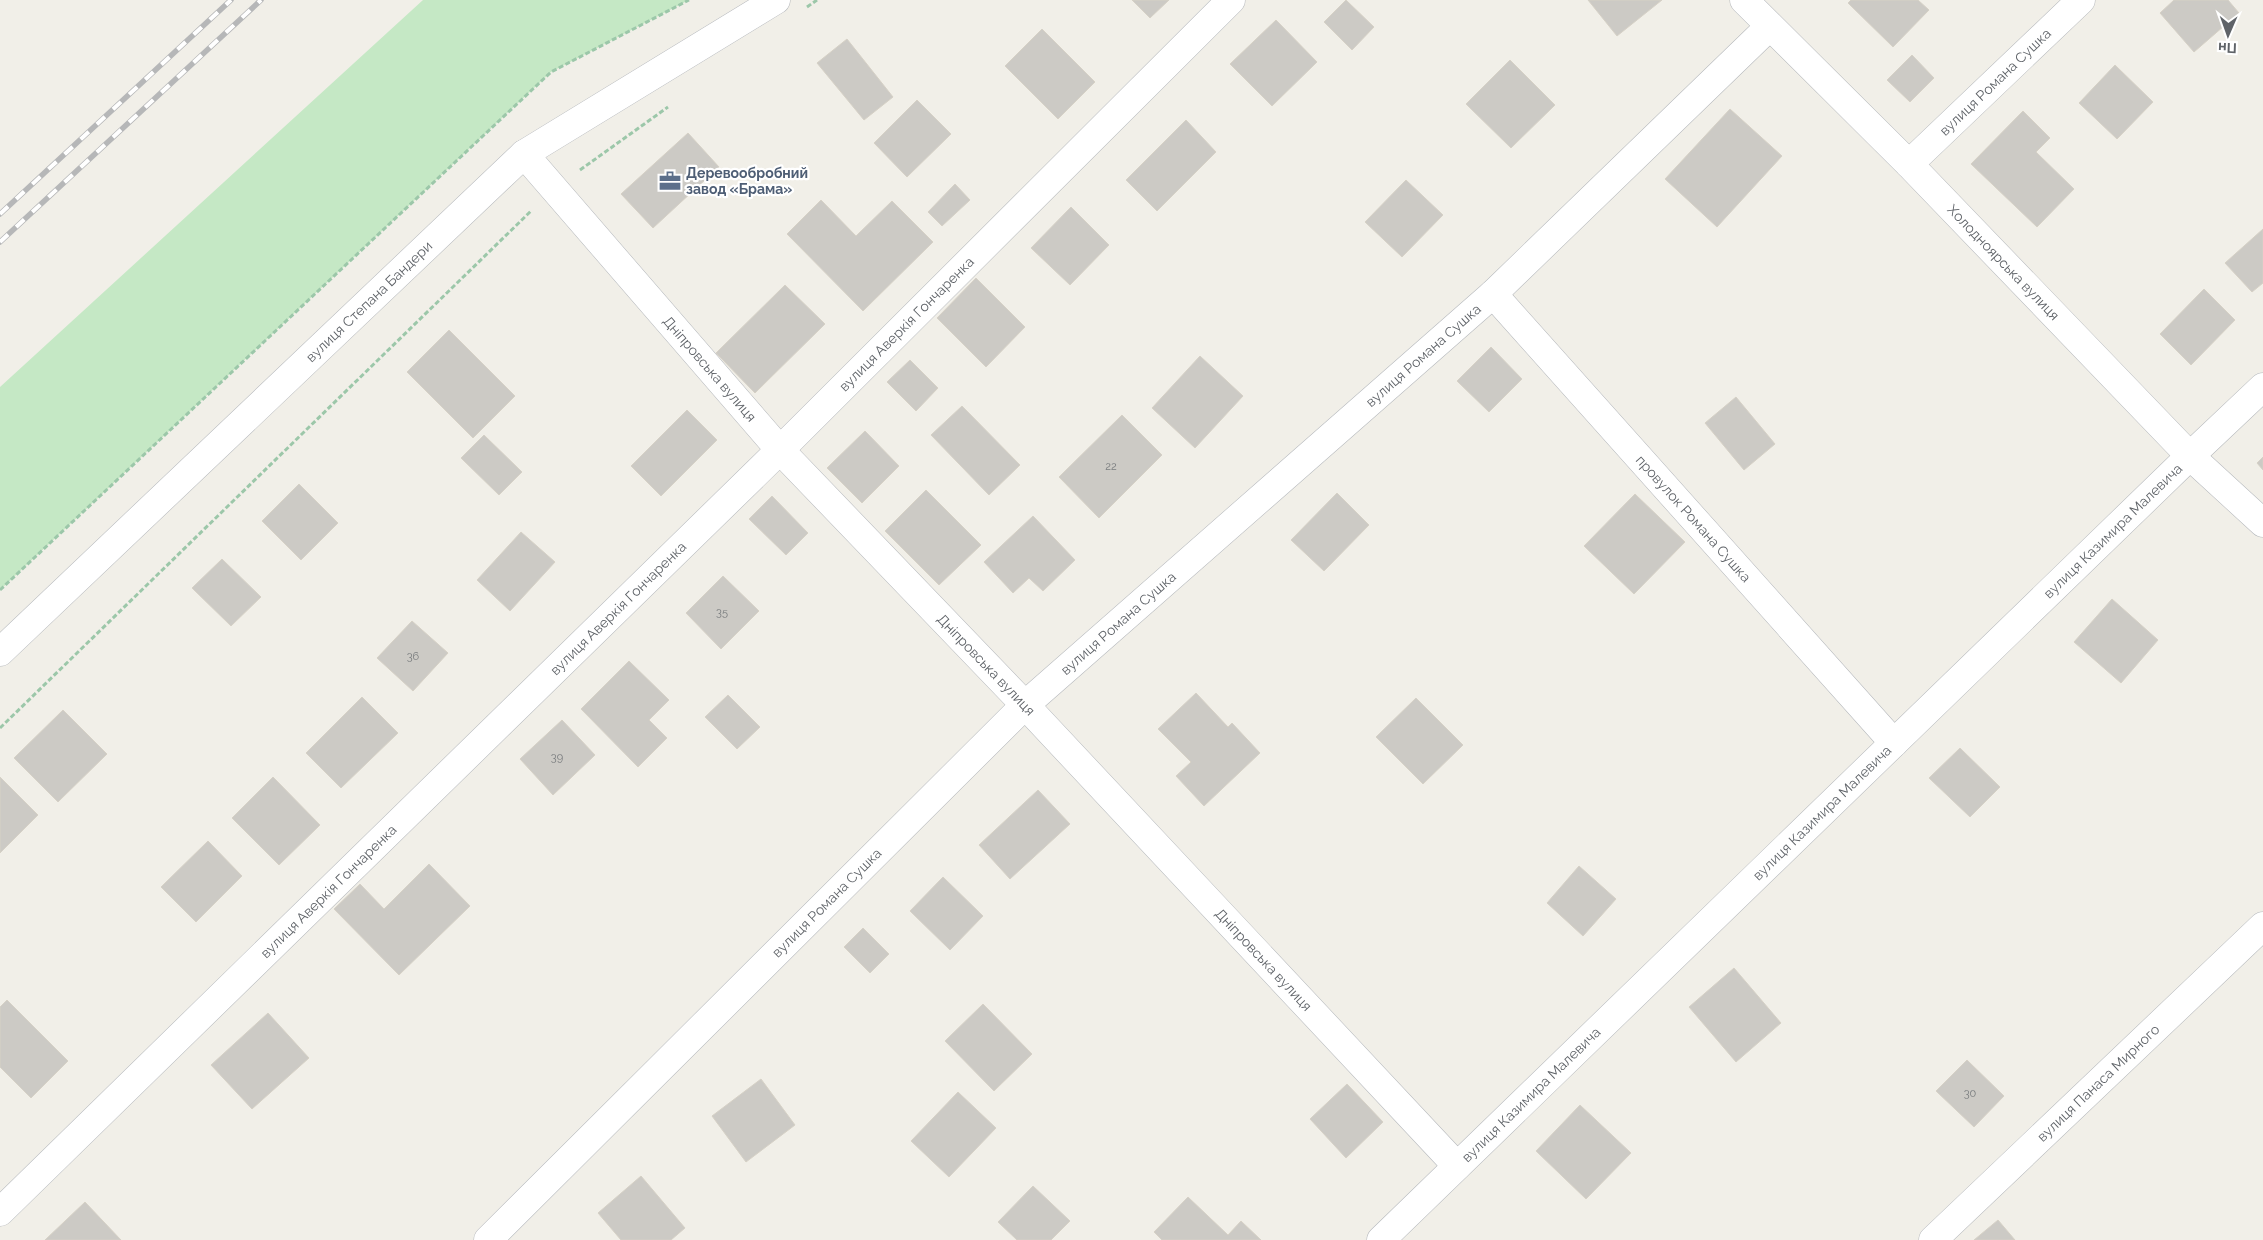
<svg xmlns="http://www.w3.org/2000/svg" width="2263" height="1240" font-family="Raleway,sans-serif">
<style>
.green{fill:#c5e8c5}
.building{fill:#cccac5;stroke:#d6d1c6}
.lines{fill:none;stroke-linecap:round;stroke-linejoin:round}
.minor-casing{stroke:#b5b8bc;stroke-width:29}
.path{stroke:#9cc7a9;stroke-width:3;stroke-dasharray:5 2.5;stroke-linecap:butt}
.minor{stroke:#fff;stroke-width:28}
.rail-casing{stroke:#b6b7b8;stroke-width:5.5}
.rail{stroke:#fff;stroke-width:4;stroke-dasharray:11;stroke-linecap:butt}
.labels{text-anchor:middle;stroke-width:4.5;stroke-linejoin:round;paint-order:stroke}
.number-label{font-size:11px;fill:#7a7d7f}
.street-label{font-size:14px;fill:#5f6368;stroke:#fff}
.service-label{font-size:14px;font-weight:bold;fill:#4e5e75;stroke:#fff;text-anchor:start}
</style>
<rect width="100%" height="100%" fill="#f1efe8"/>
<path class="green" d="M423 0H689L551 72 0 590V387Z"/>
<path class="building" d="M1132 0H1169L1150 18Z
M1346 0 1374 27 1352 50 1324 22Z
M1588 0H1662L1617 36Z
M1851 0H1918L1929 10 1893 47 1848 3Z
M2174 0H2228L2239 13 2194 52 2160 13Z
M1276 20 1317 62 1272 106 1230 64Z
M1042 29 1095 82 1058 119 1005 66Z
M847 39 893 97 864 120 817 63Z
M1912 55 1934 78 1910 102 1887 80Z
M1510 60 1555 105 1511 148 1466 104Z
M2115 65 2153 102 2117 139 2079 103Z
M917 100 951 134 907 177 874 143Z
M1730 109 1782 156 1717 227 1665 179Z
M2023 111 2050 138 2036 152 2074 189 2037 227 1971 164Z
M1186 120 1216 152 1157 211 1126 180Z
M688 133 719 167 653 228 621 194Z
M1406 180 1443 215 1402 257 1365 222Z
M955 184 970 200 942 226 928 212Z
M821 200 856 236 892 201 933 242 863 311 787 234Z
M1071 207 1109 245 1070 285 1031 248Z
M2263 229V283L2252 292 2225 263Z
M976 278 1025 327 986 367 937 318Z
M785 285 825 324 755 393 716 353Z
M2204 289 2235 320 2191 365 2160 334Z
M449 330 515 396 473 438 407 372Z
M1491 347 1522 379 1489 412 1457 381Z
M1200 356 1243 396 1195 448 1152 408Z
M910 360 938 388 916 411 887 382Z
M1736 397 1775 444 1744 470 1705 423Z
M962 406 1020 465 989 495 931 435Z
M687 410 717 440 661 496 631 466Z
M1122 415 1162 455 1099 518 1059 477Z
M865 431 899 466 862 503 827 468Z
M484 435 522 472 499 495 461 458Z
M2263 457V470L2257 463Z
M299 484 338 523 301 560 262 521Z
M926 490 981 545 939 585 885 531Z
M1337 493 1369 525 1324 571 1291 540Z
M1635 494 1685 542 1634 594 1584 546Z
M772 496 808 533 786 555 749 519Z
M1033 516 1075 560 1043 591 1029 578 1013 593 984 562Z
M521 532 555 562 510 611 477 580Z
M222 559 261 597 231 626 192 588Z
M723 576 759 611 721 649 686 613Z
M2112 599 2158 640 2121 683 2074 642Z
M412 621 448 653 413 691 377 658Z
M629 661 669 700 649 720 667 738 638 767 581 709Z
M1196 693 1228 727 1232 723 1260 753 1204 806 1176 776 1191 762 1158 729Z
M728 695 760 727 737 749 705 717Z
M362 697 398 733 341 788 306 753Z
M1416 698 1463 745 1423 784 1376 737Z
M63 710 107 754 58 802 14 758Z
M562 720 595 755 553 795 520 759Z
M1960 748 2000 787 1970 817 1929 778Z
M0 777 38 815 0 853Z
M273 777 320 825 279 865 232 818Z
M1038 790 1070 824 1010 879 979 845Z
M208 841 242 876 196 922 161 887Z
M429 864 470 906 399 975 334 909 360 884 384 909Z
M1579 866 1616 899 1583 936 1547 903Z
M943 877 983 916 950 950 910 911Z
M863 928 889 954 870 973 844 947Z
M1734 968 1781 1023 1736 1062 1689 1007Z
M7 1000 68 1061 31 1098 0 1067V1007Z
M983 1004 1032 1054 994 1091 945 1041Z
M268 1013 309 1058 252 1109 211 1065Z
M1967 1060 2004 1096 1974 1127 1936 1091Z
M761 1079 795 1125 746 1162 712 1116Z
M1347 1084 1383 1122 1346 1158 1310 1119Z
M958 1092 996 1128 949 1177 911 1141Z
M1580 1105 1631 1153 1586 1199 1536 1151Z
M641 1176 685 1228 671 1240H621L598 1213Z
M1033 1186 1070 1221 1051 1240H1017L998 1222Z
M1188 1197 1228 1235 1241 1221 1261 1240H1162L1154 1232Z
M85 1202 121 1240H45Z
M1998 1220 2015 1240H1974Z"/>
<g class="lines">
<g class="minor-casing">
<g id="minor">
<path id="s1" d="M1744 0 1909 164 2190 456 2263 523"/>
<path id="s2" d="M524 154 780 450 1025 705 1457 1166"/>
<path id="s3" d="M1909 164 2081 0"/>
<path id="s4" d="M1493 294 1894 743"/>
<path id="s5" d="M0 652 524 154 776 0"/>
<path id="s6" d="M0 1212 780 450 1231 0"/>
<path id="s7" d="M488 1240 1025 705 1493 294 1769 27"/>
<path id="s8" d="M1381 1240 2190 456 2263 387"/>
<path id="s9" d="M1933 1240 2263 926"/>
</g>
</g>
<path class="path" d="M807 7 817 0
M580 170 668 107
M0 590 551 72 689 0
M0 728 531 211"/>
<use href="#minor" class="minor"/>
<g class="rail-casing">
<path id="rail" d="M0 214 231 0
M0 242 261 0"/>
</g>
<use href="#rail" class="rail"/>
</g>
<defs>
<g id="office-bare" transform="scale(1.725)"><path d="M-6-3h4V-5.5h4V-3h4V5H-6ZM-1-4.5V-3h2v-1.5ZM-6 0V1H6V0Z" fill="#5c6f8a" stroke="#fff" stroke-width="2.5" paint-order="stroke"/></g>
</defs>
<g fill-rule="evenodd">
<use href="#office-bare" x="670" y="181"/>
</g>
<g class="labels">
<g class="number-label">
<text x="1111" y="470">22</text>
<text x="722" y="616">35</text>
<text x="413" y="660">36</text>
<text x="557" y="761">39</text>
<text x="1970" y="1097">30</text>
</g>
<g class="street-label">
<text dy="5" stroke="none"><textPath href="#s3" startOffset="119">вулиця Романа Сушка</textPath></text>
<text dy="5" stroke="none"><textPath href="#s1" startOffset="369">Холодноярська вулиця</textPath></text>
<text dy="5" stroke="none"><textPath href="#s5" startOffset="509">вулиця Степана Бандери</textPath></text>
<text dy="5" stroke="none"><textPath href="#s6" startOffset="1269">вулиця Аверкія Гончаренка</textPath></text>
<text dy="5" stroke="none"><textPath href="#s7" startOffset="1288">вулиця Романа Сушка</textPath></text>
<text dy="5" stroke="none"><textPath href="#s2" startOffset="284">Дніпровська вулиця</textPath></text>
<text dy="5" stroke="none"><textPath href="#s4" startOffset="301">провулок Романа Сушка</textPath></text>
<text dy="5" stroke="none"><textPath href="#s8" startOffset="1019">вулиця Казимира Малевича</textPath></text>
<text dy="5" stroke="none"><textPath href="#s6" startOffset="864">вулиця Аверкія Гончаренка</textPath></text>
<text dy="5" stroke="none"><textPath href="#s7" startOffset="882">вулиця Романа Сушка</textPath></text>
<text dy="5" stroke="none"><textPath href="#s2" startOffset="689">Дніпровська вулиця</textPath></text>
<text dy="5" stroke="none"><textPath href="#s8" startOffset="614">вулиця Казимира Малевича</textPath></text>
<text dy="5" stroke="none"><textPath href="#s6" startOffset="459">вулиця Аверкія Гончаренка</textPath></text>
<text dy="5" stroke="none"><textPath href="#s7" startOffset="478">вулиця Романа Сушка</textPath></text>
<text dy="5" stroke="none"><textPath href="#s2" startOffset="1094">Дніпровська вулиця</textPath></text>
<text dy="5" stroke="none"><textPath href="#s9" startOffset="228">вулиця Панаса Мирного</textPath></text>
<text dy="5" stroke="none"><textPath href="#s8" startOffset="209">вулиця Казимира Малевича</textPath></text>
</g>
<g class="service-label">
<text x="686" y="178">Деревообробний<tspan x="686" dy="16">завод «Брама»</tspan></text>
</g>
</g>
<g transform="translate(2228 35) rotate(182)" stroke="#ffffff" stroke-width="4" paint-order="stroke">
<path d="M0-4L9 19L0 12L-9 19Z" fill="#5f6368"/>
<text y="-8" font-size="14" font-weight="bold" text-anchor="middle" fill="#5f6368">Пн</text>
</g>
</svg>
